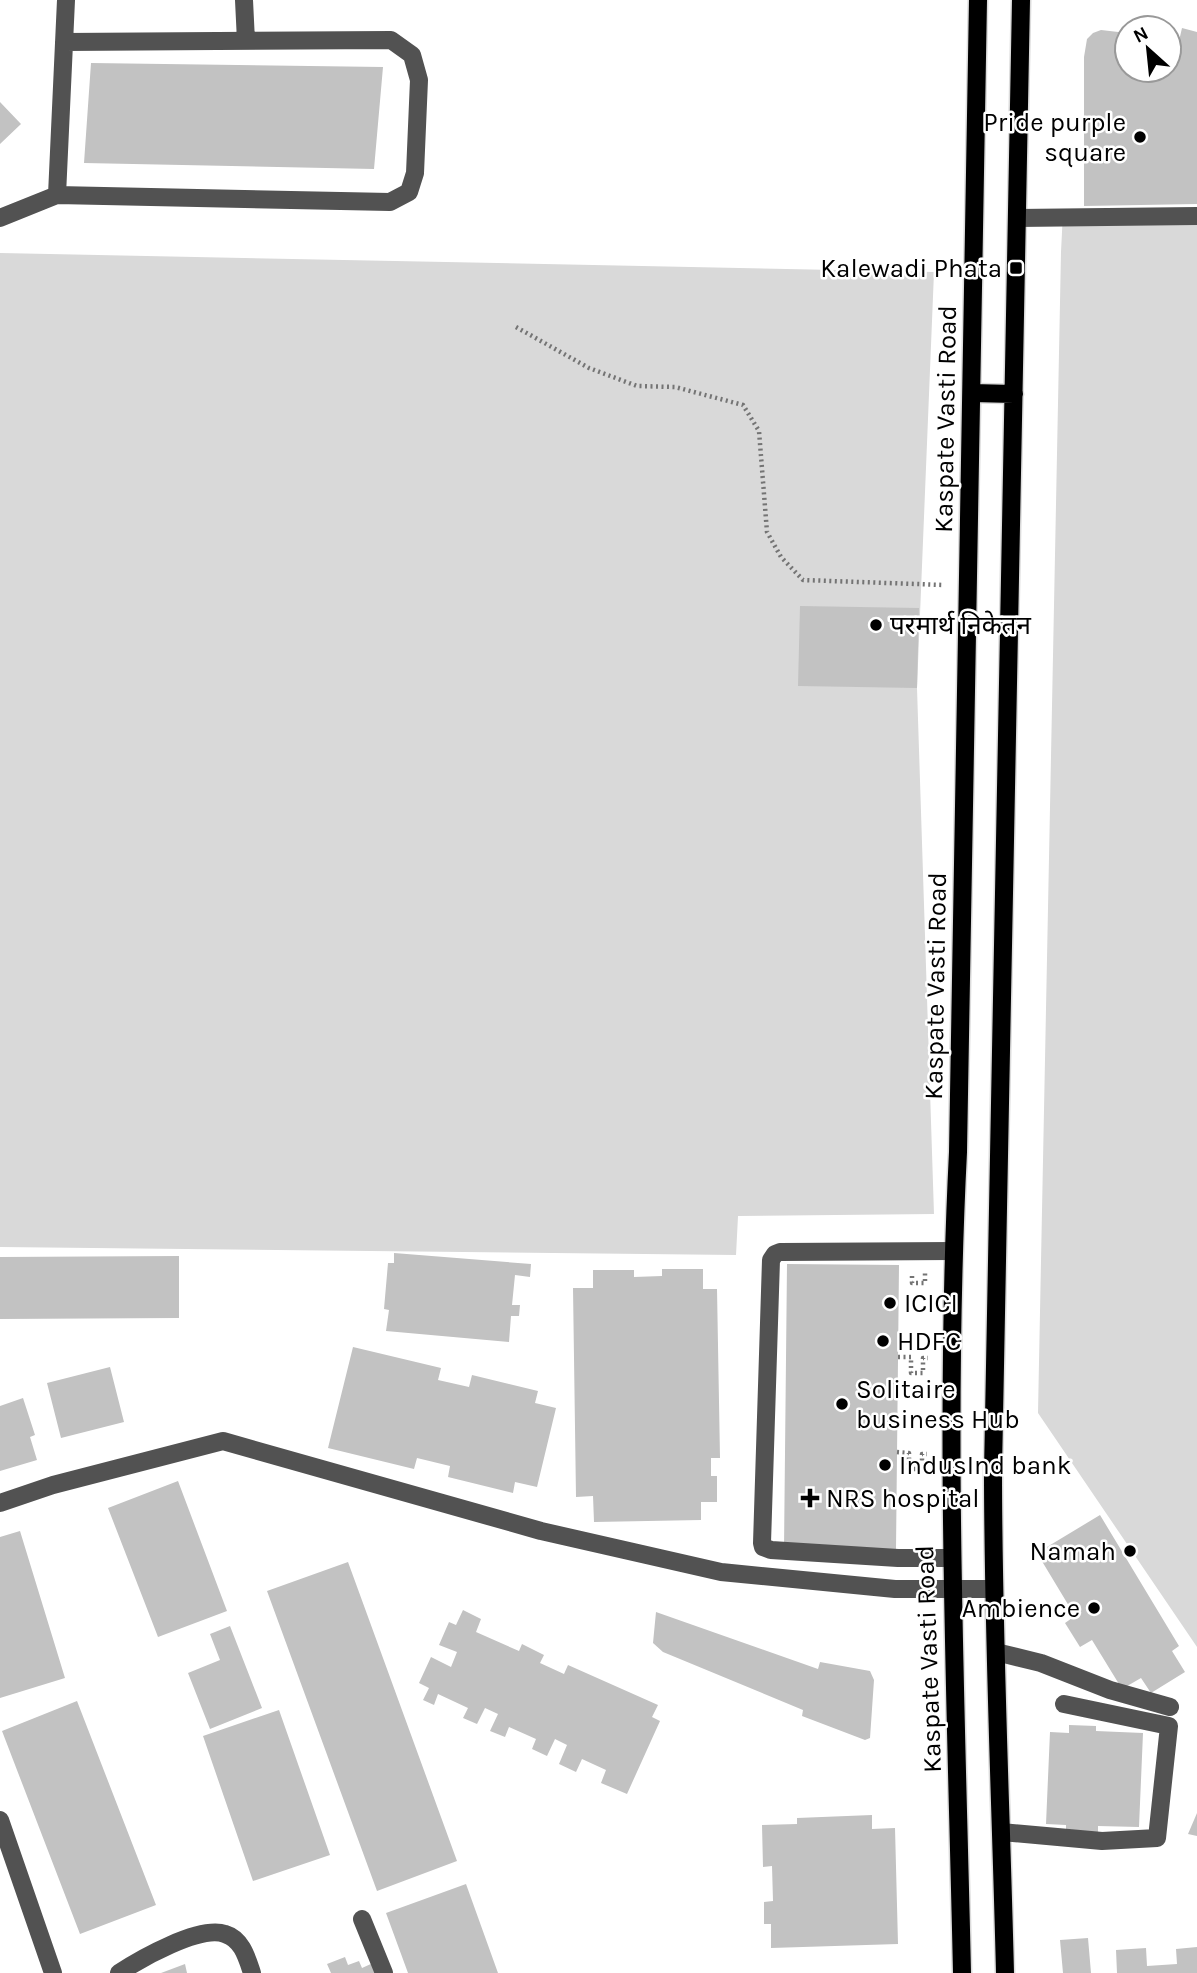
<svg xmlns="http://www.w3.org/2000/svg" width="1197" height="1973" font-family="Karla,'Noto Sans Devanagari',sans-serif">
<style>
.green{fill:#d9d9d9}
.building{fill:#c2c2c2}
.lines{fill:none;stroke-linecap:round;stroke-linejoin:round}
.major-casing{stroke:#dbdbdb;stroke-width:21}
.path{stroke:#747474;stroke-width:4.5;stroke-dasharray:2 3.5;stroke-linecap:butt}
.minor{stroke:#525252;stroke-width:18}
.major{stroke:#000;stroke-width:18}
.poi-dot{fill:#000;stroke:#fff;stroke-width:2.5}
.labels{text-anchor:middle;stroke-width:5;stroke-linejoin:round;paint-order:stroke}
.poi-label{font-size:26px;fill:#000;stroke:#fff;text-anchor:start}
.street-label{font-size:26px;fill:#000;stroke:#fff}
</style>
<rect width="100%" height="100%" fill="#fff"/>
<path class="green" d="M1063 212 1197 213V1647L1038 1413 1061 252Z
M0 253 934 272 917 688 934 1214 738 1216 736 1255 0 1247Z"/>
<path class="building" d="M1182 28 1197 32V204L1084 206V57L1087 39 1093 33 1101 30 1127 33V70H1169V39L1179 41Z
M91 63 383 67 374 169 84 163Z
M0 102 21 124 0 144Z
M800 606 919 608 917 688 798 686Z
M394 1253 531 1264 530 1277 515 1275 512 1305H520L519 1316H511L509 1342 386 1331 389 1310 384 1309 388 1263H394Z
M179 1256V1318L0 1319V1257Z
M787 1264 899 1265 896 1549H784Z
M662 1269H703V1289H717L720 1458H711V1476H717V1502H701V1520L594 1522 593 1496 576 1497 573 1288H593V1270H634V1277L662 1276Z
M353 1347 441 1368 438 1380 469 1387 472 1375 538 1391 535 1403 556 1408 537 1487 515 1482 513 1493 448 1477 450 1466 417 1458 414 1469 328 1448Z
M110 1367 124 1422 61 1438 47 1383Z
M23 1398 35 1435 30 1437 37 1460 0 1471V1406Z
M178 1481 227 1611 158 1637 108 1508Z
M1100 1515 1179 1646 1172 1651 1185 1672 1151 1693 1141 1678 1122 1689 1092 1640 1080 1647 1065 1623 1075 1616 1037 1553Z
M20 1531 65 1678 0 1698V1537Z
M348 1562 457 1861 377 1891 267 1591Z
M463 1610 481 1619 476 1632 519 1651 522 1644 544 1655 540 1663 564 1674 568 1665 658 1705 652 1717 660 1721 627 1794 601 1783 606 1770 582 1759 576 1772 559 1764 567 1745 555 1739 547 1756 532 1749 536 1739 509 1727 505 1737 490 1731 498 1714 485 1708 477 1724 463 1718 468 1708 438 1694 434 1705 423 1700 429 1688 419 1683 431 1657 451 1667 457 1652 439 1645 449 1622 456 1625Z
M656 1612 818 1669 820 1662 870 1671 874 1680 870 1738 865 1740 802 1716 803 1710 663 1652 653 1643Z
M230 1626 262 1708 210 1729 188 1673 220 1660 210 1634Z
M77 1701 156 1905 80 1934 2 1731Z
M279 1710 330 1855 253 1881 203 1736Z
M1069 1725 1096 1726V1731L1143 1733 1139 1827 1098 1826V1832L1066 1831V1825L1046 1824 1050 1732 1069 1733Z
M1197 1813V1836L1188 1834Z
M872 1815V1829L895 1828 898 1944 771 1948V1924H764V1902L773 1901 772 1866 763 1867 762 1825 797 1824V1818Z
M466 1884 498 1973H408L386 1913Z
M1088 1938 1091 1973H1063L1060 1940Z
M1197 1947V1973H1117L1116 1950 1146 1948 1147 1966 1177 1964 1176 1949Z
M345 1957 348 1965 359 1961 362 1968 373 1963 377 1973H331L327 1964Z
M185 1964 187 1973H161Z"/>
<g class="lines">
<g class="major-casing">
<path id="major" d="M972 393 1014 394
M962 1973C956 1699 944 1426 958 1152L978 0
M1005 1973C1001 1806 993 1639 993 1471L1021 0"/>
</g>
<path class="path" d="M516 327 589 368 637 386 675 387 743 405 759 431 767 532 781 557 803 580 944 585
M912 1276V1283H925V1273
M898 1357H911V1373H923V1358H928
M897 1452 909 1453V1469H922V1454H927"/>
<path class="minor" d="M244 0 246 41
M57 195 66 0
M0 218 57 195 390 202 409 192 415 173 419 80 412 55 391 40 64 42
M1017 218 1197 216
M0 1503 53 1485 223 1441 541 1531 721 1572 895 1589H993
M951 1558H898L771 1550 763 1547 762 1543 771 1260 775 1254 780 1252 953 1251
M996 1652 1041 1663 1110 1690 1170 1707
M0 1820 53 1973
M1001 1832 1102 1841 1157 1838 1169 1726 1064 1704
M362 1919 384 1973
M119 1973C140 1959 200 1925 225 1934 242 1939 247 1958 252 1973"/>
<use href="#major" class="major"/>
</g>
<g class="poi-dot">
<circle cx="1140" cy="137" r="7"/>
<rect x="1009" y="261" width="14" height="14" rx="3.5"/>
<circle cx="876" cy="625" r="7"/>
<circle cx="890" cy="1303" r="7"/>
<circle cx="883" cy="1341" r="7"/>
<circle cx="842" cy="1404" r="7"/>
<circle cx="885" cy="1465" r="7"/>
<path d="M806.5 1487.5h7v7h7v7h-7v7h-7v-7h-7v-7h7z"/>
<circle cx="1130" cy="1551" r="7"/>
<circle cx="1094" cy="1608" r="7"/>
</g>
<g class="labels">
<g class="poi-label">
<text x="1126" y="131" text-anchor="end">Pride purple<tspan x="1126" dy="30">square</tspan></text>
<text x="1002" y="277" text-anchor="end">Kalewadi Phata</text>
<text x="890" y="634">परमार्थ निकेतन</text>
<text x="904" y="1312">ICICI</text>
<text x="897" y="1350">HDFC</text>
<text x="856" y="1398">Solitaire<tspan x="856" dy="30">business Hub</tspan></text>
<text x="899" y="1474">IndusInd bank</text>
<text x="826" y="1507">NRS hospital</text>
<text x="1116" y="1560" text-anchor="end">Namah</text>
<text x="1080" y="1617" text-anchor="end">Ambience</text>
</g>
<g class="street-label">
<text transform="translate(945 419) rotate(-89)" y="9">Kaspate Vasti Road</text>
<text transform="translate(935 986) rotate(-89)" y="9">Kaspate Vasti Road</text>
<text transform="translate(928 1659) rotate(-92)" y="9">Kaspate Vasti Road</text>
</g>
</g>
<g transform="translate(1148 49) rotate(333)"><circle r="33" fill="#ffffff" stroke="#999999" stroke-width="2"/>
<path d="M0-5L12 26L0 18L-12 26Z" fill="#000000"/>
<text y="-10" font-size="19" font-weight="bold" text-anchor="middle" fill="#000000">N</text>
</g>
</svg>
